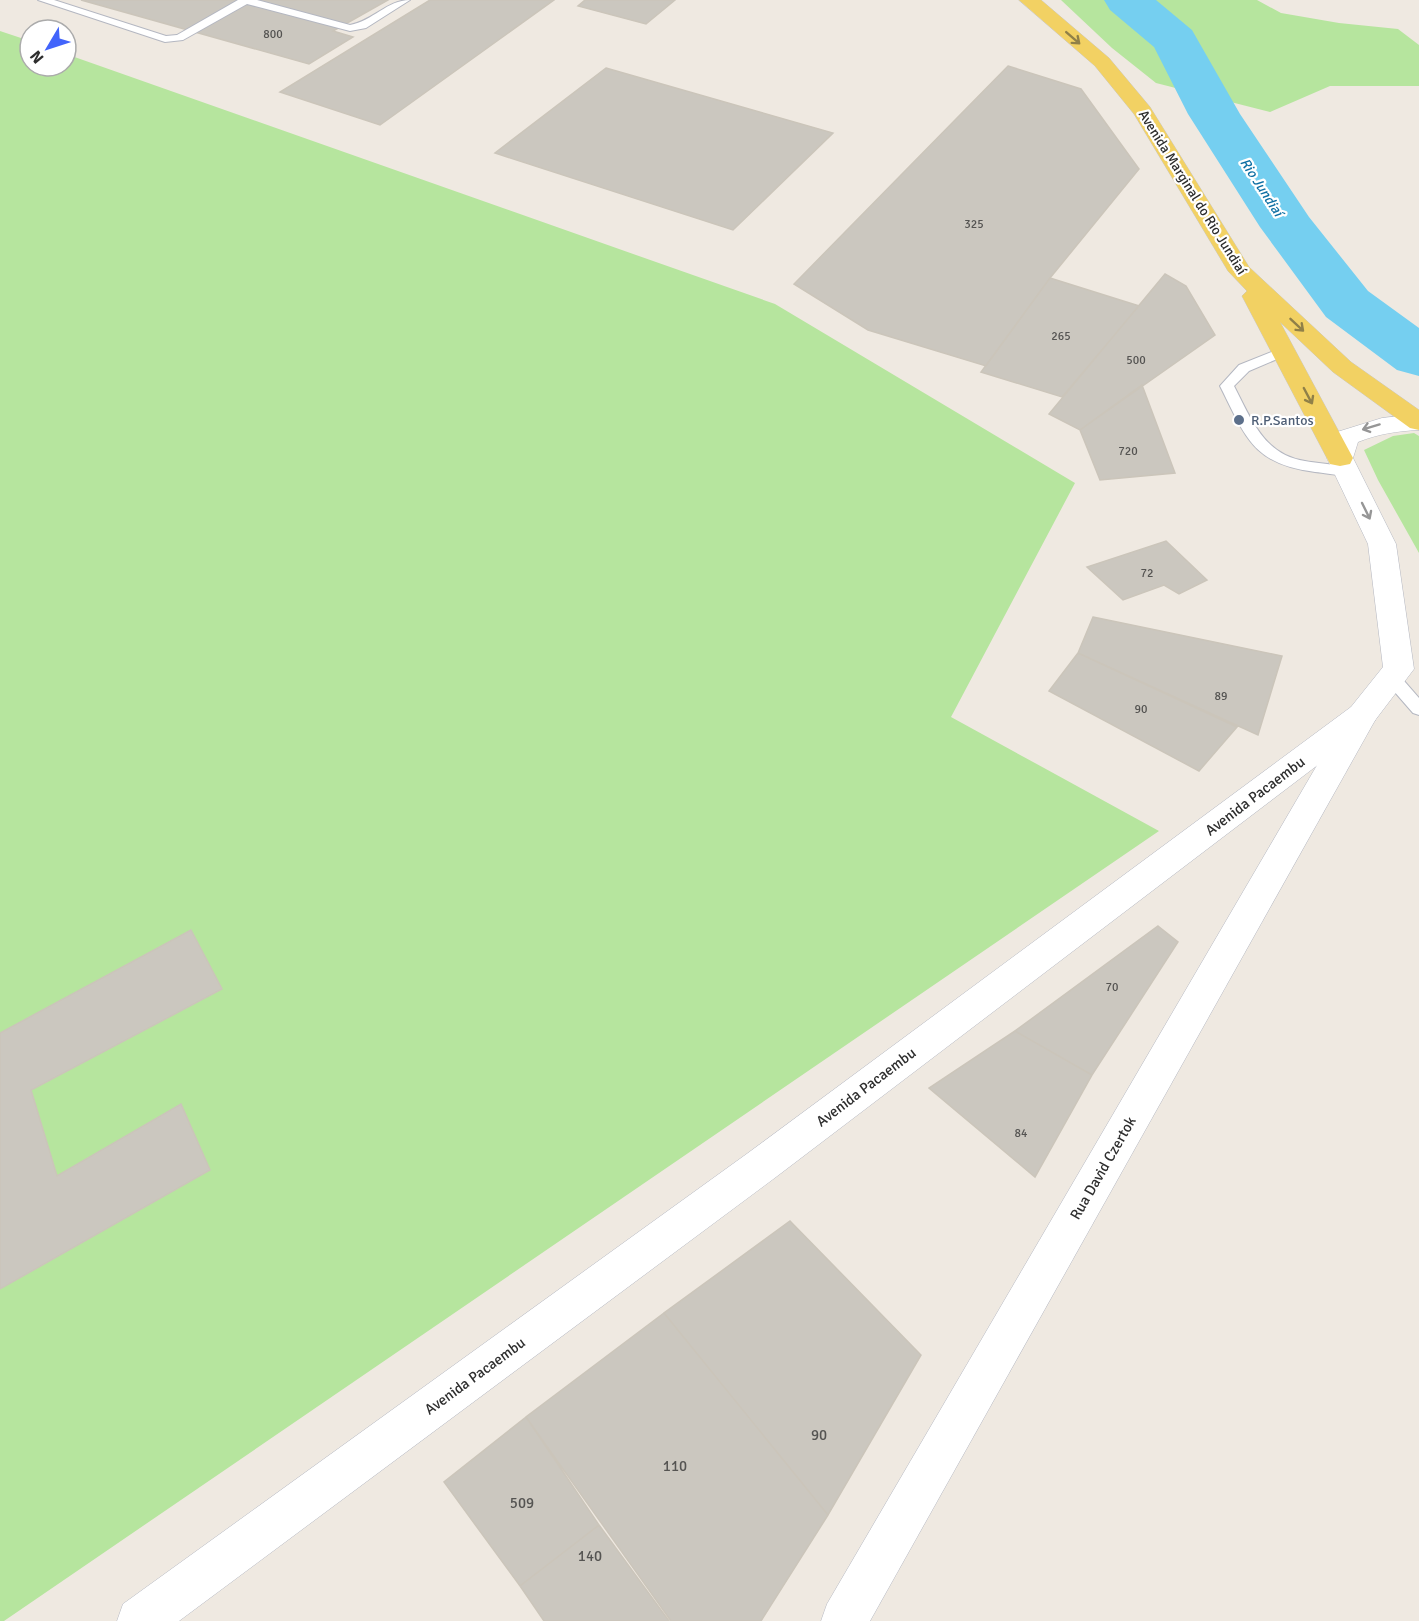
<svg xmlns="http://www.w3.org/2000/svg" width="1419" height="1621" font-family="Signika,sans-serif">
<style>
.green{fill:#b6e59e}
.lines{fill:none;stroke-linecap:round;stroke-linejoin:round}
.river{fill:#75cff0;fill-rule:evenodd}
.building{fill:#cbc7bf;stroke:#cbc5ba;stroke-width:1.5}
.lane-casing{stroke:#b4b7c1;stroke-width:2}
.street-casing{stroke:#b4b7c1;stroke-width:1}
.secondary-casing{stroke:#b4b7c1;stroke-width:1}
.primary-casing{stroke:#c9c9c9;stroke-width:1}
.lane{fill:#fff;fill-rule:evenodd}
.street{fill:#fff;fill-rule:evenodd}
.secondary{fill:#fff;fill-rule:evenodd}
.primary{fill:#f2d163;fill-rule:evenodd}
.oneway{stroke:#908048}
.oneway2{stroke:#969696}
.service-dot{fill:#5c6f8a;stroke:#fff;stroke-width:2}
.labels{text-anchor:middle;stroke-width:4.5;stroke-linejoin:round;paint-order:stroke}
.number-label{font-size:12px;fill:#555452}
.far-water-label{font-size:14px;font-style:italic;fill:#0d6fa3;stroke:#fff}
.far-street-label{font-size:14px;fill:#2e2e2e;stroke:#fff}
.far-service-label{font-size:14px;fill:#4e5e75;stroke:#fff;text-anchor:start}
.street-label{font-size:15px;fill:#2e2e2e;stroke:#fff}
.near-number-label{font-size:15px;fill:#555452}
</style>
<rect width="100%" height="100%" fill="#efe9e1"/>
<path class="green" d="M1061 0H1257L1281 13 1339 23 1398 29 1419 45V86H1330L1270 112 1156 83 1112 48Z
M0 31 30 41V66H66V54L775 304 1075 483 951 717 1159 831 4 1621H0Z
M1414 433 1419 436V553L1378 480 1364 450 1393 436Z"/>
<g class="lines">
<path class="river" d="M1104 0H1156L1192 30 1240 114 1309 217 1368 291 1419 328V376L1397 370 1326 317 1260 227 1188 114 1154 47 1110 10Z"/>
</g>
<path class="building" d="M81 0H388L333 31 353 37 309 64Z
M430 0H554L380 125 280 92Z
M585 0H675L646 24 578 6Z
M1008 66 1081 89 1139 169 1050 278 986 366 868 330 794 284Z
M606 68 833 133 733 230 495 153Z
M1165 274 1186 286 1215 335 1080 430 1049 414Z
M1050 278 1139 306 1062 397 981 372Z
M1142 385 1175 473 1100 480 1080 430Z
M1166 541 1207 580 1179 594 1164 585 1123 600 1087 567Z
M1093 617 1282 656 1258 735 1078 653Z
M1078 653 1237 727 1199 771 1049 691Z
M1158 926 1178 942 1092 1075 1015 1031Z
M191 930 222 989 31 1090 57 1176 181 1104 210 1170 0 1289V1033Z
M1015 1031 1092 1075 1035 1177 929 1088Z
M790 1221 921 1355 828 1515 664 1313Z
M664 1313 828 1515 761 1621H671L526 1417Z
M526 1417 599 1525 520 1586 444 1482Z
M599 1525 669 1621H544L520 1586Z"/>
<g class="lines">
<g class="lane-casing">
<path id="lane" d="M38 0H54L166 36 177 35 238 0H257L350 25C373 21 387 0 410 0L366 28 350 31 247 4 183 40 165 42Z
M1284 347 1289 348V354L1249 371 1234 386C1251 419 1264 455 1305 461 1321 464 1337 464 1352 468L1354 471 1352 474C1341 477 1326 473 1315 472 1252 464 1246 437 1220 386L1239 365Z
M1392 672 1398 674 1419 698V715L1413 713 1386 682 1384 678 1386 674Z"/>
</g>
<g class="street-casing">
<path id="street" d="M1362 704 1373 707 1378 715 870 1621H821L827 1604 1351 707Z"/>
</g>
<g class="secondary-casing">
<path id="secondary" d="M1419 414V430C1397 431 1378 434 1358 442L1353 458 1396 544 1414 669 1373 723 776 1177 179 1621H117L123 1604 748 1153 1351 707 1383 667 1368 544 1327 458 1337 432 1382 418Z"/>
</g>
<g class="primary-casing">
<path id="primary" d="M1019 0H1041L1109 58 1150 107 1249 267 1351 362 1419 410V430L1410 428 1333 372 1280 322 1353 458 1350 464 1340 466 1330 464 1242 296 1247 291 1228 271 1134 114 1095 66Z"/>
</g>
<use href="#lane" class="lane"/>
<use href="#street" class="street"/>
<use href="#secondary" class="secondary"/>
<use href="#primary" class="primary"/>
</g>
<defs><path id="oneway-shaft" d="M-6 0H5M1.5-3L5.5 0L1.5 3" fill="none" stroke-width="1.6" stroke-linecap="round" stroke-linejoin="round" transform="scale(1.5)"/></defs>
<g class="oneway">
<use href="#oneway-shaft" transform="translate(1073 38) rotate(41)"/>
<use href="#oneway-shaft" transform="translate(1297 325) rotate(43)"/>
<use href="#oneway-shaft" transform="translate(1308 396) rotate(62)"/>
</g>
<g class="oneway2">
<use href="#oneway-shaft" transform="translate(1371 427) rotate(163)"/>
<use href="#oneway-shaft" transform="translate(1366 511) rotate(64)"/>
</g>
<circle class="service-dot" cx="1239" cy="420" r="6"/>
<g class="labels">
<g class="number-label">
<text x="273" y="38">800</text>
<text x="974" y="228">325</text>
<text x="1061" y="340">265</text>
<text x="1136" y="364">500</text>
<text x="1128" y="455">720</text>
<text x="1147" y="577">72</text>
<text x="1221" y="700">89</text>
<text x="1141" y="713">90</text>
<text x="1112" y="991">70</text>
<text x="1021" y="1137">84</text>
</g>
<g class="far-water-label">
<text transform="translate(1262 187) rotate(57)" y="5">Rio Jundiaí</text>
</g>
<g class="far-street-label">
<text transform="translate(1193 192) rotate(58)" y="5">Avenida Marginal do Rio Jundiaí</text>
</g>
<g class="far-service-label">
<text x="1251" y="425">R.P.Santos</text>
</g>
<g class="street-label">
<text transform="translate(1255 796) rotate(-37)" y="5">Avenida Pacaembu</text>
<text transform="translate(866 1087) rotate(-37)" y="5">Avenida Pacaembu</text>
<text transform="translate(1103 1168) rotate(-60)" y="5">Rua David Czertok</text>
<text transform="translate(475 1376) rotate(-36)" y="5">Avenida Pacaembu</text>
</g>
<g class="near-number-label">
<text x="819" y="1440">90</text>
<text x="675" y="1471">110</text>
<text x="522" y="1508">509</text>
<text x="590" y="1561">140</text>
</g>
</g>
<g transform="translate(48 48) rotate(231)"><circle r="28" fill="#ffffff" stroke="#ababab" stroke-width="1.5"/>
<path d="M0-4.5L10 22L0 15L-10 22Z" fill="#4264fb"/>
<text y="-9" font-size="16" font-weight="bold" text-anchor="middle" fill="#2e2e2e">N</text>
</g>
</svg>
